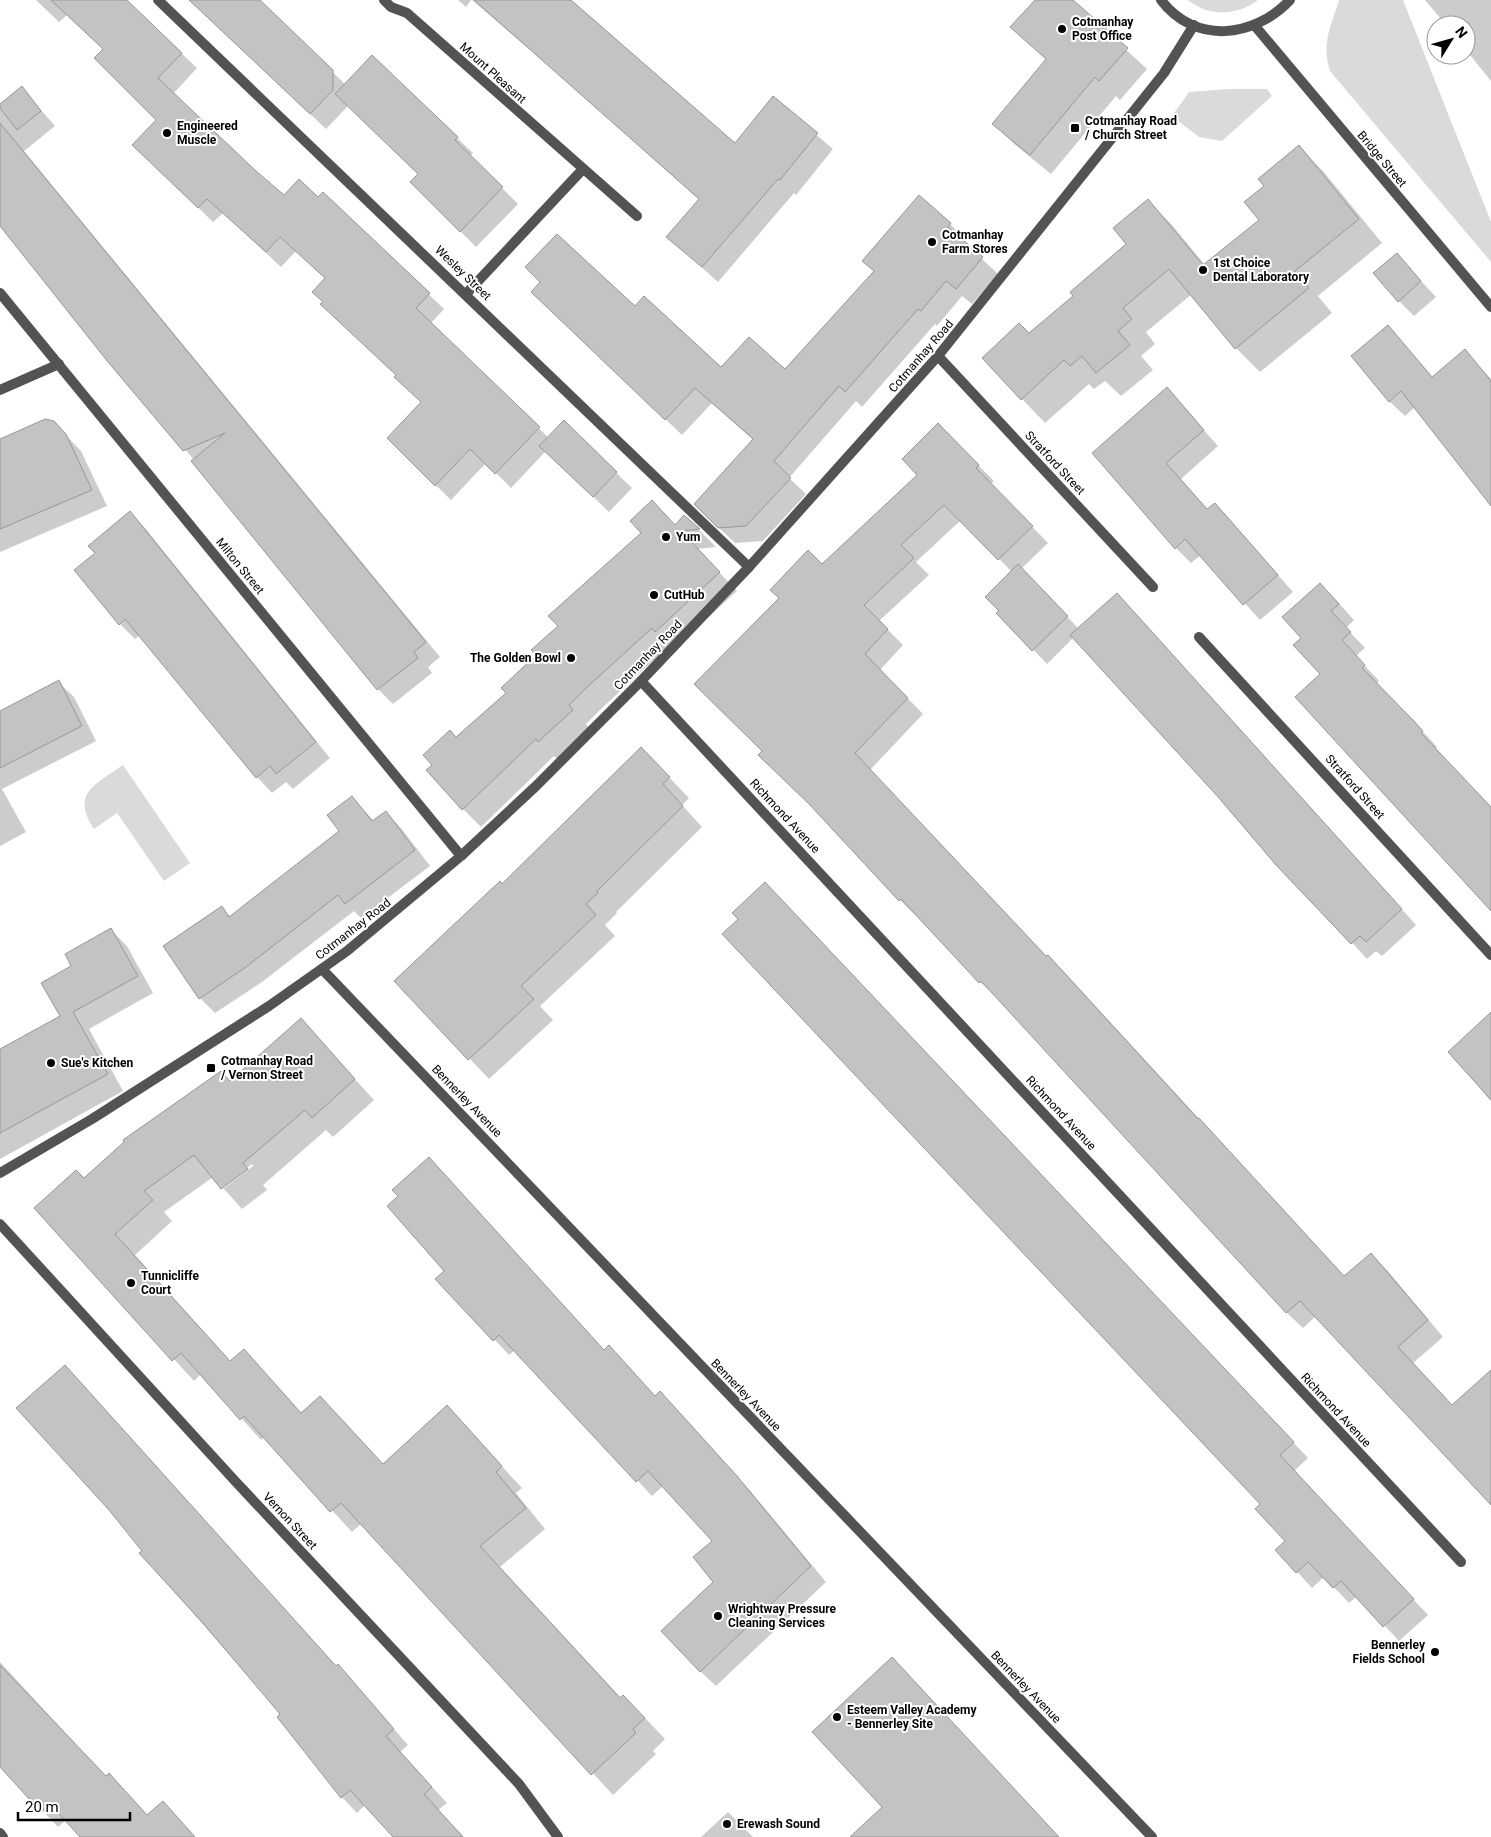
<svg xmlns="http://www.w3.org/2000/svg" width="1491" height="1837" font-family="Roboto,sans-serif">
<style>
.green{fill:#dadada}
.shadow{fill:#0003;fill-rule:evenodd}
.building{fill:#c3c3c3;stroke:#979797}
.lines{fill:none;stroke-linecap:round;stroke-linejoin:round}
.minor{stroke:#535353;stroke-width:10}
.tertiary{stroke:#535353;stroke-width:10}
.poi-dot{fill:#000;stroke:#fff;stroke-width:2}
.labels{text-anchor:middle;stroke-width:4;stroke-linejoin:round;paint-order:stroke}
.poi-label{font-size:12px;font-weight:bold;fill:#000;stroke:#fff;text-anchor:start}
.street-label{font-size:12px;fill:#000;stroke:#fff}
</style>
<rect width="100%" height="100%" fill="#fff"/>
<path class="green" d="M1188 0H1258C1237 16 1208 17 1188 0Z
M1339 0H1403L1491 222V262L1330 71C1321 44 1331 26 1339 0Z
M1229 89H1267L1272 96 1222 141 1199 137 1172 116 1189 92Z
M123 765 190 863 164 881 117 813 94 829C70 793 96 784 123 765Z"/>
<path class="shadow" d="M36 0H125L197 68 173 94 255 172 284 197 318 199 323 193 444 309 430 324 549 438 564 422 632 488 609 512 546 451 511 488 486 463 451 500 388 438 422 402 324 302 326 279 296 251 281 267 223 213 213 222 149 160 158 120 104 50 67 15 59 22Z
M216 0H258L346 85 372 57 473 153 470 156 518 204 476 247 411 182 420 174 348 106 326 129 219 28Z
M458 0H471L466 7Z
M472 0H569L735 145 773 98 833 149 796 195 794 193 718 282 668 237 700 200 571 85Z
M1036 0H1072L1147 69 1120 100 1116 96 1051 174 1014 144 994 124 1047 60 1012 27Z
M1425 0H1491V81L1466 50V25H1446Z
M22 88 55 126 24 151 440 657 428 667 432 673 393 704 378 689 194 460 0 226V105Z
M1299 147 1323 171 1382 243 1318 296 1332 313 1260 372 1236 348 1192 294 1146 332 1155 344 1141 356 1153 370 1121 396 1105 381 1094 389 1089 384 1045 423 984 359 1029 335 1075 296 1128 244 1148 201 1172 225 1205 265 1261 220 1266 186Z
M919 197 950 224 966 240 964 242 998 274 972 304 962 296 937 326 935 324 862 407 856 401 789 478 806 494 763 541 735 543 711 520 754 440 712 403 682 435 548 307 635 308 721 369 785 371 875 272Z
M1397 255 1436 297 1414 316 1399 301Z
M1388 327 1433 378 1465 351 1491 379V501L1415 407 1405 416 1389 401Z
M1167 389 1218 446 1181 479 1208 510 1215 504 1230 520 1293 592 1260 620 1201 555 1191 563 1176 548 1094 454Z
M53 422 81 451 107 506 0 552V440Z
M938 425 994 481 991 484 1048 543 1021 569 1079 629 1132 610 1416 925 1382 956 1376 951 1367 959 1074 637 1047 664 998 613 1012 572 961 520 916 562 929 575 879 621 903 645 880 670 923 714 870 770 1047 957 1048 956 1064 972 1345 1277 1371 1255 1387 1270 1443 1337 1413 1363 1452 1406 1491 1388V1503L1316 1316 1303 1328 1287 1313 997 997 980 982 917 914 916 916 900 900 764 751 822 565 919 475Z
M652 502 676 526 685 516 716 547 697 549 737 591 674 649 670 645 602 708 586 724 590 729 557 759 554 756 481 827 463 809 456 738 507 693 560 626 643 533Z
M130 513 145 528 330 758 293 789 286 782 272 793 257 777 140 635 135 639 120 624 97 553Z
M1336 600 1354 620 1346 628 1365 648 1356 656 1379 681 1376 684 1428 737 1437 747 1435 749 1491 807V910L1322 674 1303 638Z
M58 682 74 697 96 741 2 789 26 832 0 846V712Z
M661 769 689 798 682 805 702 827 616 912 617 913 605 925 615 936 540 1006 553 1020 489 1079 396 981 502 885Z
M352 798 374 821 386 812 401 828 430 866 361 918 354 911 262 982 215 1013 200 998 222 908 231 917 341 831Z
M780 899 1308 1458 1294 1471 1428 1615 1399 1641 1357 1596 1349 1603 1324 1577 1312 1588 1277 1550 1287 1541 1262 1504Z
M111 930 127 946 153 993 89 1029 123 1091 0 1159V1051L61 1016 73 967Z
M1491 1013V1101L1449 1052Z
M301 1020 374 1100 333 1137 326 1130 263 1185 267 1190 242 1209 213 1177 164 1212 172 1221 135 1255 231 1362 244 1350 302 1414 383 1465 447 1407 522 1488 516 1493 545 1529 500 1567 621 1698 644 1717 665 1739 653 1751 656 1754 613 1795 362 1523 352 1532 264 1437 261 1440 201 1374 194 1381 36 1208 84 1179 230 1082ZM252 1164 253 1166 223 1189V1186Z
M437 1279 604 1351 655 1397 675 1408 752 1493 826 1582 716 1686 700 1671 715 1582 714 1541 663 1486 652 1496 515 1350 509 1355Z
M140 1553 337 1667 338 1666 408 1745 400 1752 447 1803 438 1810 464 1837H392L393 1835 365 1805 357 1813 342 1797 278 1717 282 1714Z
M0 1662 106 1777 109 1774 148 1816 195 1837H82L66 1820 58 1827 0 1765Z
M728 1812 753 1837H701Z"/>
<path class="building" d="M51 0H127L182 53 158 78 256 171 284 195 299 179 318 197 323 192 430 293 416 308 540 427 495 474 470 449 435 486 387 438 421 402 394 377 396 375 320 304 323 302 312 292 325 278 280 237 266 252 207 199 198 208 132 145 156 120 94 58 103 49Z
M189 0H260L333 70V90L310 114Z
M474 0H571L735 143 773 96 818 133 780 180 778 179 702 267 666 237 699 199Z
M1035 0H1073L1128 48 1099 81 1095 77 1030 155 992 124 1046 59 1010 27Z
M372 55 458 137 455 140 503 187 460 232 410 182 418 174 335 94Z
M22 86 41 111 17 130 0 108V104Z
M0 123 426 642 414 652 418 658 377 690 191 461 225 433 183 451 108 362 0 226Z
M1299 145 1359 219 1295 271 1309 288 1235 349 1169 269 1123 308 1132 319 1118 331 1130 345 1096 373 1082 356 1070 366 1064 360 1021 400 982 358 1019 323 1029 333 1073 296 1070 292 1126 244 1113 228 1148 199 1203 265 1259 220 1244 202 1264 186 1258 179Z
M919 195 951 223 948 227 983 257 956 289 946 281 921 311 918 309 845 392 839 386 774 461 791 478 746 526 718 528 694 504 753 439 695 388 665 420 531 292 540 282 525 267 557 234 635 306 644 296 721 367 749 337 785 369 874 271 862 261Z
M1397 253 1421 281 1398 302 1373 273Z
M1388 325 1432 377 1465 349 1491 381V506L1401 391 1389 402 1351 356Z
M1167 387 1204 430 1166 463 1207 509 1215 503 1278 575 1243 605 1185 539 1175 549 1092 453Z
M45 419 54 421 66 434 92 490 0 529V439Z
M564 420 617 472 593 497 539 446Z
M938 423 979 465 976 468 1033 526 998 560 944 505 901 545 914 558 864 605 888 629 865 654 908 698 855 753 1046 956 1048 955 1198 1119 1199 1118 1344 1276 1371 1253 1428 1320 1398 1347 1452 1405 1491 1370V1505L1300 1301 1286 1313 981 981 979 983 901 899 899 901 809 804 758 755 762 751 694 684 779 598 770 590 808 550 822 564 917 475 902 459Z
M652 500 675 525 684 515 700 529 681 531 720 572 655 632 652 628 584 690 569 705 573 710 538 742 536 739 462 810 426 770 432 765 423 755 450 730 456 737 506 693 501 688 536 655 531 650 558 626 548 616 641 533 630 521Z
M130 511 316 742 276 774 270 766 256 778 125 619 119 625 74 570 95 553 88 546Z
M1018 564 1068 616 1032 651 996 613 999 611 985 597Z
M1320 583 1339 604 1331 611 1351 632 1342 640 1365 665 1362 668 1413 720 1423 731 1421 733 1491 807V911L1295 697 1320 674 1293 645 1301 638 1282 617Z
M1117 593 1402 909 1366 942 1360 936 1351 944 1276 865 1219 798 1070 635Z
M59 680 82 726 0 768V711Z
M641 747 670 777 663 784 683 806 597 891 598 893 586 904 596 915 521 986 534 999 468 1060 394 981 500 881 502 884Z
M352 796 372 821 386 811 415 850 345 904 338 895 246 967 199 999 163 946 222 906 229 917 339 831 327 815Z
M765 882 1294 1442 1280 1455 1414 1599 1383 1627 1341 1581 1333 1588 1308 1562 1296 1573 1275 1550 1285 1541 1255 1509 1260 1504 722 934 738 919 732 913Z
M111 928 138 976 73 1012 108 1074 0 1133V1049L60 1016 41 983 71 966 65 954Z
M1491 1012V1100L1448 1052Z
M301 1018 355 1079 312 1118 305 1110 243 1163 248 1169 221 1189 194 1155 144 1191 153 1200 115 1234 230 1361 244 1349 301 1413 320 1396 383 1464 447 1405 502 1466 496 1472 526 1508 480 1546 620 1698 623 1695 645 1718 633 1729 636 1733 591 1775 341 1503 330 1512 244 1416 240 1420 181 1353 172 1361 34 1208 76 1170 84 1178 124 1142 123 1140 221 1071 230 1081Z
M429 1157 604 1350 609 1345 655 1396 660 1391 737 1476 811 1566 700 1672 661 1631 713 1582 693 1557 712 1541 648 1471 636 1482 499 1335 493 1341 435 1279 444 1271 387 1206 398 1196 392 1190Z
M65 1365 336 1666 338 1664 394 1729 386 1736 432 1787 424 1794 463 1837H393L350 1790 341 1798 277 1717 280 1714 202 1622 139 1553 142 1551 109 1510 16 1408Z
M892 1657 1059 1837H850L882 1807 812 1732Z
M0 1665 106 1776 109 1773 147 1815 163 1801 195 1837H80L50 1804 41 1812 0 1767Z"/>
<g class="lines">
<path class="minor" d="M158 0 749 567
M384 0 391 7 407 13 637 216
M1255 26 1491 307
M0 293 461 856
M466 294 583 169
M938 356 1153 587
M0 390 59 364
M1199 637 1491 955
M641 681 1461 1562
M322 969 1152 1837
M0 1224 236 1482 519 1784 558 1837
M0 1833 3 1837"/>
<path class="tertiary" d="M1161 0C1195 45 1254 38 1290 0
M0 1173 92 1119 269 1006 347 951 461 856 535 787 641 681 749 567 938 356 1164 73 1194 25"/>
</g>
<g class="poi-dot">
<circle cx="1062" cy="29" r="5"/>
<rect x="1070" y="123" width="10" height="10" rx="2.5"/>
<circle cx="167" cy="133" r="5"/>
<circle cx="932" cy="242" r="5"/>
<circle cx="1203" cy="270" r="5"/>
<circle cx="666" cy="537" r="5"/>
<circle cx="654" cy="595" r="5"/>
<circle cx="571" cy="658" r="5"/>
<circle cx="51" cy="1063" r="5"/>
<rect x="206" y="1063" width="10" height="10" rx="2.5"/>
<circle cx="131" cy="1283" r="5"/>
<circle cx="718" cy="1616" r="5"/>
<circle cx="1435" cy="1652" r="5"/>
<circle cx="837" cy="1717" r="5"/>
<circle cx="727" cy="1824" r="5"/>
</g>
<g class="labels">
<g class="poi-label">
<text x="1072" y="26">Cotmanhay<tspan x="1072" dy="14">Post Office</tspan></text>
<text x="1085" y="125">Cotmanhay Road<tspan x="1085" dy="14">/ Church Street</tspan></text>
<text x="177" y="130">Engineered<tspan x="177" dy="14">Muscle</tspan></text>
<text x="942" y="239">Cotmanhay<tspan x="942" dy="14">Farm Stores</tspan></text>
<text x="1213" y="267">1st Choice<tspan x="1213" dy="14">Dental Laboratory</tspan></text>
<text x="676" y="541">Yum</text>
<text x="664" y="599">CutHub</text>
<text x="561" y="662" text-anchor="end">The Golden Bowl</text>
<text x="221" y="1065">Cotmanhay Road<tspan x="221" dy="14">/ Vernon Street</tspan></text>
<text x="61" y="1067">Sue's Kitchen</text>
<text x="141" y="1280">Tunnicliffe<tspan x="141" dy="14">Court</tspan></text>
<text x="728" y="1613">Wrightway Pressure<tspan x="728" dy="14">Cleaning Services</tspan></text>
<text x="1425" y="1649" text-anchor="end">Bennerley<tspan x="1425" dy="14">Fields School</tspan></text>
<text x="847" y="1714">Esteem Valley Academy<tspan x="847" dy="14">- Bennerley Site</tspan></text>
<text x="737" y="1828">Erewash Sound</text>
</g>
<g class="street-label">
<text transform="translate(493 73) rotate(42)" y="4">Mount Pleasant</text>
<text transform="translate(1382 159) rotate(50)" y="4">Bridge Street</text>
<text transform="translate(463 273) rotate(44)" y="4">Wesley Street</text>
<text transform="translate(921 356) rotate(-49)" y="4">Cotmanhay Road</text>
<text transform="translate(1055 463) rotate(47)" y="4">Stratford Street</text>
<text transform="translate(240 566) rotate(51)" y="4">Milton Street</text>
<text transform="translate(648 655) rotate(-46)" y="4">Cotmanhay Road</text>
<text transform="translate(1355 787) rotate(48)" y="4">Stratford Street</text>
<text transform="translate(785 816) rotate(47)" y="4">Richmond Avenue</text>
<text transform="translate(353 929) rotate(-38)" y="4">Cotmanhay Road</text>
<text transform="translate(467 1101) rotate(46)" y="4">Bennerley Avenue</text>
<text transform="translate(1061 1113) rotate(47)" y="4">Richmond Avenue</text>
<text transform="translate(746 1395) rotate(46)" y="4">Bennerley Avenue</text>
<text transform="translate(1336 1410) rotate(47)" y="4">Richmond Avenue</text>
<text transform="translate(290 1521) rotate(47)" y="4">Vernon Street</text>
<text transform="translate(1026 1687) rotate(46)" y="4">Bennerley Avenue</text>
</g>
</g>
<g transform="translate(1451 40) rotate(53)"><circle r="24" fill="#ffffff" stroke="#999999"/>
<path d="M0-4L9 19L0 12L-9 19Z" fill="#000000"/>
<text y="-8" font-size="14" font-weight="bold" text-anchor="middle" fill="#000000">N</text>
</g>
<path d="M18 1812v8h112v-8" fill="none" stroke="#000000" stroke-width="2.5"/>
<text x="25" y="1812" font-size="15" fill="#000000" stroke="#ffffff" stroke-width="4" paint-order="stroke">20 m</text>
</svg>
